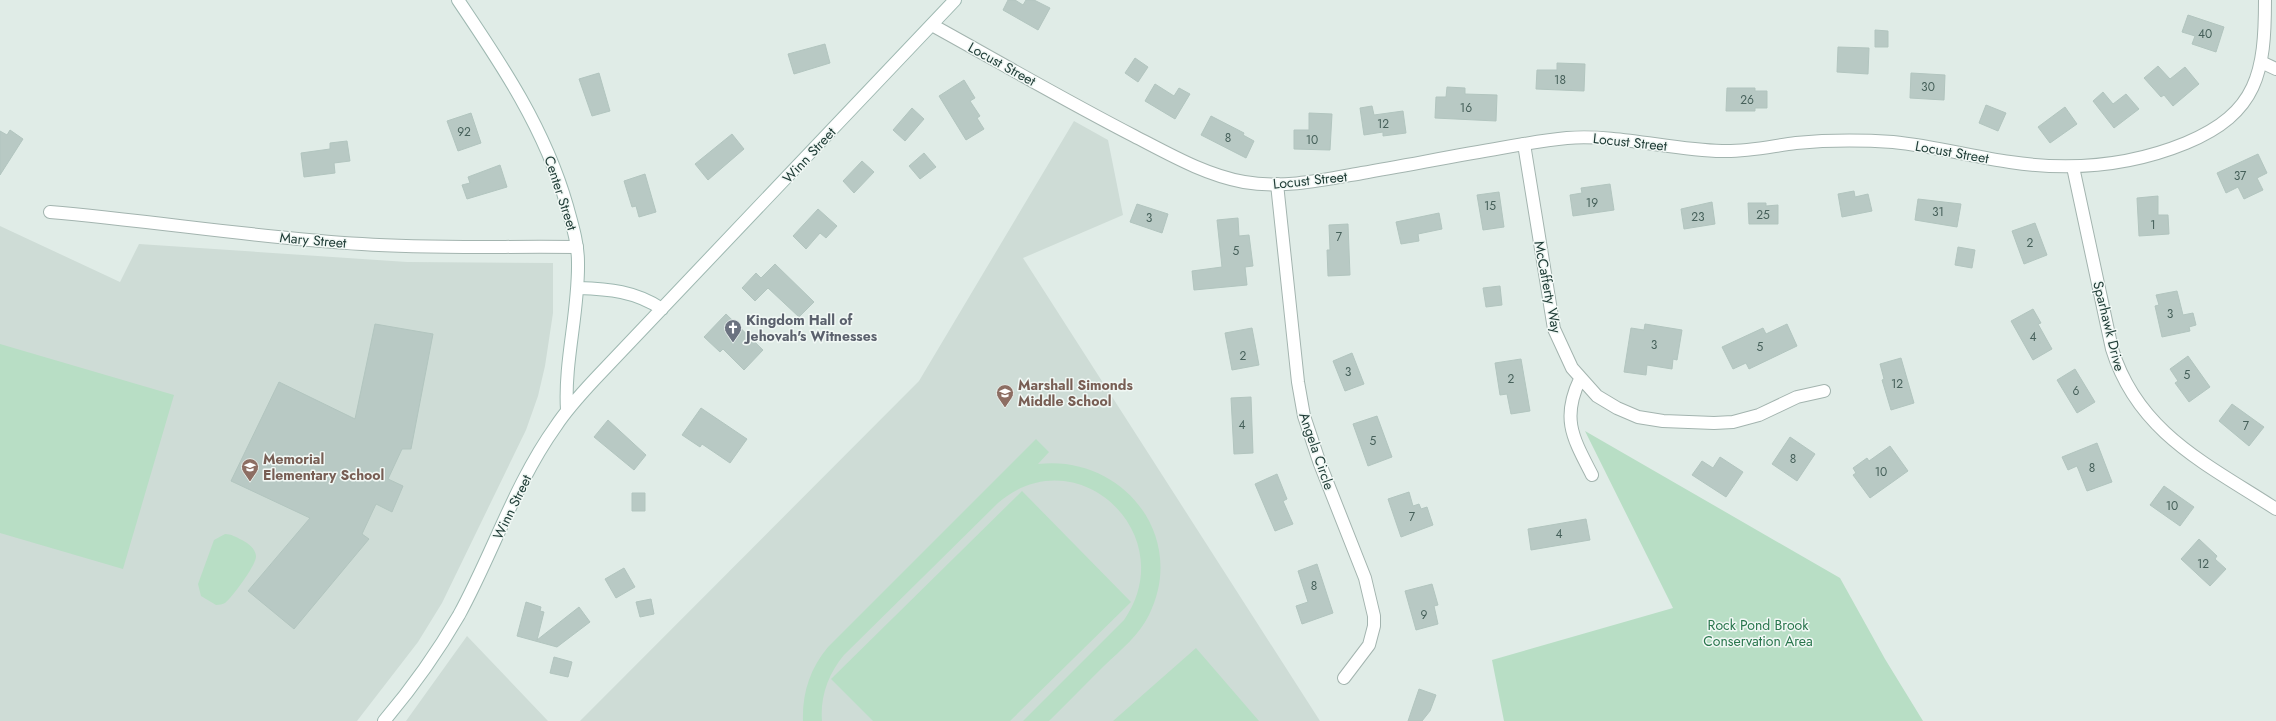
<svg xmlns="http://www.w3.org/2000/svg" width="2276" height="721" font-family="Jost,sans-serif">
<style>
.built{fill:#cedcd6}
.green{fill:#b8dec5}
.building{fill:#b8c9c4;stroke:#b2c5bf}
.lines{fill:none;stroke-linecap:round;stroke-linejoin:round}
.minor-casing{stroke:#a3b4af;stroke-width:14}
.tertiary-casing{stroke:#a3b4af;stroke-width:14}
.secondary-casing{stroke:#9eb8b1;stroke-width:14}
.minor{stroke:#fff;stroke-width:12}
.tertiary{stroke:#fff;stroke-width:12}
.secondary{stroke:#fff;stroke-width:12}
.labels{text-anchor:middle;stroke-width:3;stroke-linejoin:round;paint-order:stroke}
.number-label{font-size:12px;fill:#46605a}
.street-label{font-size:14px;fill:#203d37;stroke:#f1f8f5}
.worship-label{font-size:14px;font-weight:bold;fill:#5b616d;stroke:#f1f8f5;text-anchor:start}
.education-label{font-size:14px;font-weight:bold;fill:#785e54;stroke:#f1f8f5;text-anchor:start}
.park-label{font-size:14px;fill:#28754c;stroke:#f1f8f5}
</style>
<rect width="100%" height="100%" fill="#e0ece7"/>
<path class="built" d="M1074 121 1108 140 1123 215 1023 258 1320 721H580L919 381Z
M0 226 120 282 139 244 407 262 553 263V313L545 366 538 396 526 430 442 603 418 642 357 721H0Z
M467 636 548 721H406Z"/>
<path class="green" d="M0 344 174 395 123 569 0 533Z
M1585 431 1840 578 1885 659 1923 721H1504L1492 660 1673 608Z
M1036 439 1049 452 1038 464C1122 454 1188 536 1149 615 1139 635 1121 650 1105 665 1086 684 1068 702 1049 721H1023L1124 620C1183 535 1077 435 998 503L844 655C828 674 820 697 822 721H803C802 694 810 668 828 647Z
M1022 491 1131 602 1010 721H873L831 679Z
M225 534C231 534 236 537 242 540 249 544 255 548 256 556 257 564 232 598 225 603 223 604 219 605 216 605L201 596 198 584 214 540Z
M1196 648 1259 721H1113Z"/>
<path class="building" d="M1008 0H1015L1023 5 1026 0H1034L1050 8 1038 30 1003 10Z
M2188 15 2224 27 2216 52 2192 44 2195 36 2182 32Z
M1875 30 1888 31V47H1875Z
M825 44 830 63 794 74 788 54Z
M1838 47 1869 48 1868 74 1837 72Z
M1135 58 1148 67 1138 82 1125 73Z
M1557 63 1585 64 1584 91 1536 89 1537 70H1557Z
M2158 66 2170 79 2185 67 2199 84 2173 106 2164 95 2161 97 2144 78Z
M599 73 610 111 592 116 579 79Z
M1911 73 1945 75 1944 100 1910 98Z
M964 80 975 98 970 101 980 116 977 118 984 129 966 140 939 96Z
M1155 84 1174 96 1179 88 1190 94 1175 119 1145 101Z
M1447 87 1465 88V94L1497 95 1496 121 1435 118 1436 97H1446Z
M1727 88H1755V91H1767V108H1755V111H1726Z
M2103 92 2113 104 2126 94 2139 109 2114 128 2093 101Z
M1986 105 2006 113 1998 131 1979 123Z
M1372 106 1374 115 1403 111 1406 133 1383 136V132L1364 135 1360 108Z
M2065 107 2077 124 2050 143 2038 127Z
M912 108 924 119 905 141 893 130Z
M471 113 481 143 458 151 447 121Z
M1309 113 1332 114 1330 150 1294 149V130H1309Z
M1211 116 1244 133 1243 135 1254 141 1246 158 1201 135Z
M10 130 23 139 0 175V131L7 135Z
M732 134 744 149 708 180 695 164Z
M347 141 350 161 334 163 335 173 304 177 301 153 330 149V143Z
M924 153 936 167 920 179 909 166Z
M2258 154 2267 173 2257 178 2263 190 2244 199 2238 187 2226 193 2217 173Z
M862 161 874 172 854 193 843 181Z
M500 165 507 187 467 199 462 185 470 183 468 177Z
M645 174 656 212 639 217 636 206 632 207 624 181Z
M1610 184 1614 210 1573 216 1570 195 1582 193 1581 188Z
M1854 191 1855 197 1868 194 1872 211 1842 217 1838 194Z
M1499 192 1504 227 1483 230 1477 195Z
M2158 196V215H2168L2169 234 2139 236 2137 198Z
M1918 199 1961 204 1957 227 1915 220Z
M1712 202 1715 224 1684 229 1681 209Z
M1748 203H1766V206L1778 205V224H1749Z
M1137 204 1168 214 1162 233 1130 222Z
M818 209 837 226 826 238 820 233 806 249 793 236Z
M1439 213 1442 229 1418 234 1419 241 1401 244 1396 222Z
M1238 218 1239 236 1249 235 1253 266 1245 267 1247 285 1194 290 1192 271 1222 267 1217 220Z
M2035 223 2047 255 2024 264 2012 231Z
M1348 224 1350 275 1328 276 1327 250H1330L1329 225Z
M1958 247 1975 250 1972 268 1955 265Z
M775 264 814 302 799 317 768 288 755 301 742 288 756 273 761 278Z
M1500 286 1502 305 1486 307 1483 288Z
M2177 291 2183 315 2193 313 2196 325 2189 327 2190 331 2162 337 2155 306 2159 305 2156 295Z
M2033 309 2041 323 2038 324 2052 349 2033 360 2011 321Z
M726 314 763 350 744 370 723 349 720 352 704 337Z
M375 324 433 334 411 449H402L388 479 403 486 392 512 376 504 362 534 369 539 294 629 248 591 310 518 231 481 279 382 355 419Z
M1645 324 1682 330 1677 360 1673 359 1672 369 1647 365 1646 375 1624 372 1631 328 1644 330Z
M1787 324 1797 346 1749 369 1746 363 1733 369 1722 347 1763 328 1766 334Z
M1252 328 1259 365 1232 370 1225 333Z
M1352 353 1364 384 1345 391 1333 361Z
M2188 356 2210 387 2189 402 2175 383 2178 381 2170 369Z
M1901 358 1914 403 1891 410 1882 380 1884 379 1880 364Z
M1521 359 1530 411 1511 414 1507 394 1500 395 1495 363Z
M2075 369 2095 402 2077 413 2057 380Z
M1251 397 1253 453 1234 454 1231 398Z
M2232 404 2264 427 2249 446 2219 421Z
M701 408 747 439 730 463 702 444 700 447 682 435Z
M1377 416 1392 457 1368 466 1353 424Z
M608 420 646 455 634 470 594 437Z
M1790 437 1815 454 1797 481 1772 464Z
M2097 443 2112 482 2087 491 2077 466 2068 470 2062 457Z
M1890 446 1908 471 1870 498 1853 475 1856 473 1853 468 1867 458 1869 461Z
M1720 457 1743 472 1726 497 1692 475 1702 461 1713 468Z
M1277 474 1287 499 1283 501 1293 524 1275 531 1255 484Z
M2164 486 2194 507 2180 526 2150 505Z
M1409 492 1413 506 1419 504 1421 509 1427 507 1433 525 1401 537 1388 499Z
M632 493H645V511H632Z
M1586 519 1590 540 1531 550 1528 529Z
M2199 539 2217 556 2215 559 2226 569 2210 586 2181 559Z
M1317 564 1333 613 1302 624 1296 606 1308 602 1298 571Z
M624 568 635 587 616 598 605 579Z
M1432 584 1438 605 1434 606 1438 624 1416 630 1405 591Z
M651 599 654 614 640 617 636 602Z
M526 602 541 607 540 611 544 612 537 640 579 607 590 622 557 647 517 636Z
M554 657 572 662 568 677 550 673Z
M1419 689 1436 695 1430 711 1422 721H1408Z"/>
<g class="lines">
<g class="minor-casing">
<path id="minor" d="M2261 62 2276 69
M1524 144 1554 329 1572 368 1597 396 1617 408 1638 417 1663 421 1714 423 1733 422 1759 415 1797 397 1824 391
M2073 167 2112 349C2138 433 2207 464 2276 509
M1277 184 1298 382 1304 416 1320 464 1365 578 1374 616V626L1369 645 1344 678
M50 212C155 221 258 238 362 244 433 249 506 246 577 247
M1580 379C1561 419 1573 438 1592 475"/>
</g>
<g class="tertiary-casing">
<path id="tertiary" d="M932 25C999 62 1066 101 1134 136 1169 154 1205 175 1244 182 1283 189 1323 180 1362 173 1408 165 1454 156 1501 148 1523 144 1545 140 1567 138 1618 134 1671 150 1722 151 1747 152 1772 146 1796 143 1828 140 1861 140 1893 142 1932 146 1971 156 2010 162 2070 171 2130 166 2186 143 2258 113 2265 72 2265 0"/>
</g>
<g class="secondary-casing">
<path id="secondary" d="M458 0C502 65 545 129 567 206 572 224 578 243 578 262 579 312 564 361 567 410
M578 288C609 289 635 291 662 309
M384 721C412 688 437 653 459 615 493 553 515 483 556 426 567 409 581 394 595 379L955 0"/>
</g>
<use href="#minor" class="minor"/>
<use href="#tertiary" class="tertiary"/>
<use href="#secondary" class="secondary"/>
</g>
<defs>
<g id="church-pin" transform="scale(0.9)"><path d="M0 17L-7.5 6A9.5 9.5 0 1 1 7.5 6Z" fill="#6b7280" stroke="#f1f8f5"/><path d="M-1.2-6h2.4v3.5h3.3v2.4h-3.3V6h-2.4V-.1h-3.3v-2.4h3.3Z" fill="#fff"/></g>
<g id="school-pin" transform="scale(0.9)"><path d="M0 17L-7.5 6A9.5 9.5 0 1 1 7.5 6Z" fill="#8d6e63" stroke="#f1f8f5"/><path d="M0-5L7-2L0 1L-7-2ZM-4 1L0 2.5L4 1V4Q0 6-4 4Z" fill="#fff"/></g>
</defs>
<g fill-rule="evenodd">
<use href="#church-pin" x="733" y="328"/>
<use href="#school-pin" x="1005" y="393"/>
<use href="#school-pin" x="250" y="467"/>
</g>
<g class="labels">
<g class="number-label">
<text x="2205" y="38">40</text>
<text x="1560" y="84">18</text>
<text x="1928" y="91">30</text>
<text x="1747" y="104">26</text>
<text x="1466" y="112">16</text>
<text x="1383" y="128">12</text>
<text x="464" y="136">92</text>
<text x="1228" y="142">8</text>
<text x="1312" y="144">10</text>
<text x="2240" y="180">37</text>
<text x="1592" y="207">19</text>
<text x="1490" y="210">15</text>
<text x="1938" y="216">31</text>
<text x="1763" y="219">25</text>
<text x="1698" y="221">23</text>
<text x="1149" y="222">3</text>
<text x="2153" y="229">1</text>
<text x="1339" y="241">7</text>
<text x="2030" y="247">2</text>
<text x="1236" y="255">5</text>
<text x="2170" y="318">3</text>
<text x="2033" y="341">4</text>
<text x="1654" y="349">3</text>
<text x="1760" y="351">5</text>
<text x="1243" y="360">2</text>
<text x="1348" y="376">3</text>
<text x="2187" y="379">5</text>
<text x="1511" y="383">2</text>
<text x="1897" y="388">12</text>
<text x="2076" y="395">6</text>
<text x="1242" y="429">4</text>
<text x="2246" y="430">7</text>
<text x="1373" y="445">5</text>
<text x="1793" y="463">8</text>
<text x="2092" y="472">8</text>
<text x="1881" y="476">10</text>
<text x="2172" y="510">10</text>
<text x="1412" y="521">7</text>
<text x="1559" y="538">4</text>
<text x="2203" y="568">12</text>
<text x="1314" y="590">8</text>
<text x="1424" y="619">9</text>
</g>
<g class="street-label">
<text transform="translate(1002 64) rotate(29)" y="5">Locust Street</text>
<text transform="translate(1630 142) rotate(6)" y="5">Locust Street</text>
<text transform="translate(1952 152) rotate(10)" y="5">Locust Street</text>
<text transform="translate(809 155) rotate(-47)" y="5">Winn Street</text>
<text transform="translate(1310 180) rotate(-6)" y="5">Locust Street</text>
<text transform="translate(561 193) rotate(72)" y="5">Center Street</text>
<text transform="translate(313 240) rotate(5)" y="5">Mary Street</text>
<text transform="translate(1548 287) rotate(79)" y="5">McCafferty Way</text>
<text transform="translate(2109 326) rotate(76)" y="5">Sparhawk Drive</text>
<text transform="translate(1317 451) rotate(71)" y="5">Angela Circle</text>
<text transform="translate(512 507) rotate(-64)" y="5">Winn Street</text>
</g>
<g class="worship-label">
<text x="746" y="325">Kingdom Hall of<tspan x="746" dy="16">Jehovah's Witnesses</tspan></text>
</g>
<g class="education-label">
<text x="1018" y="390">Marshall Simonds<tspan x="1018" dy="16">Middle School</tspan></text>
<text x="263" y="464">Memorial<tspan x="263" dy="16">Elementary School</tspan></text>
</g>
<g class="park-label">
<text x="1758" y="630">Rock Pond Brook<tspan x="1758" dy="16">Conservation Area</tspan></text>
</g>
</g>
</svg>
